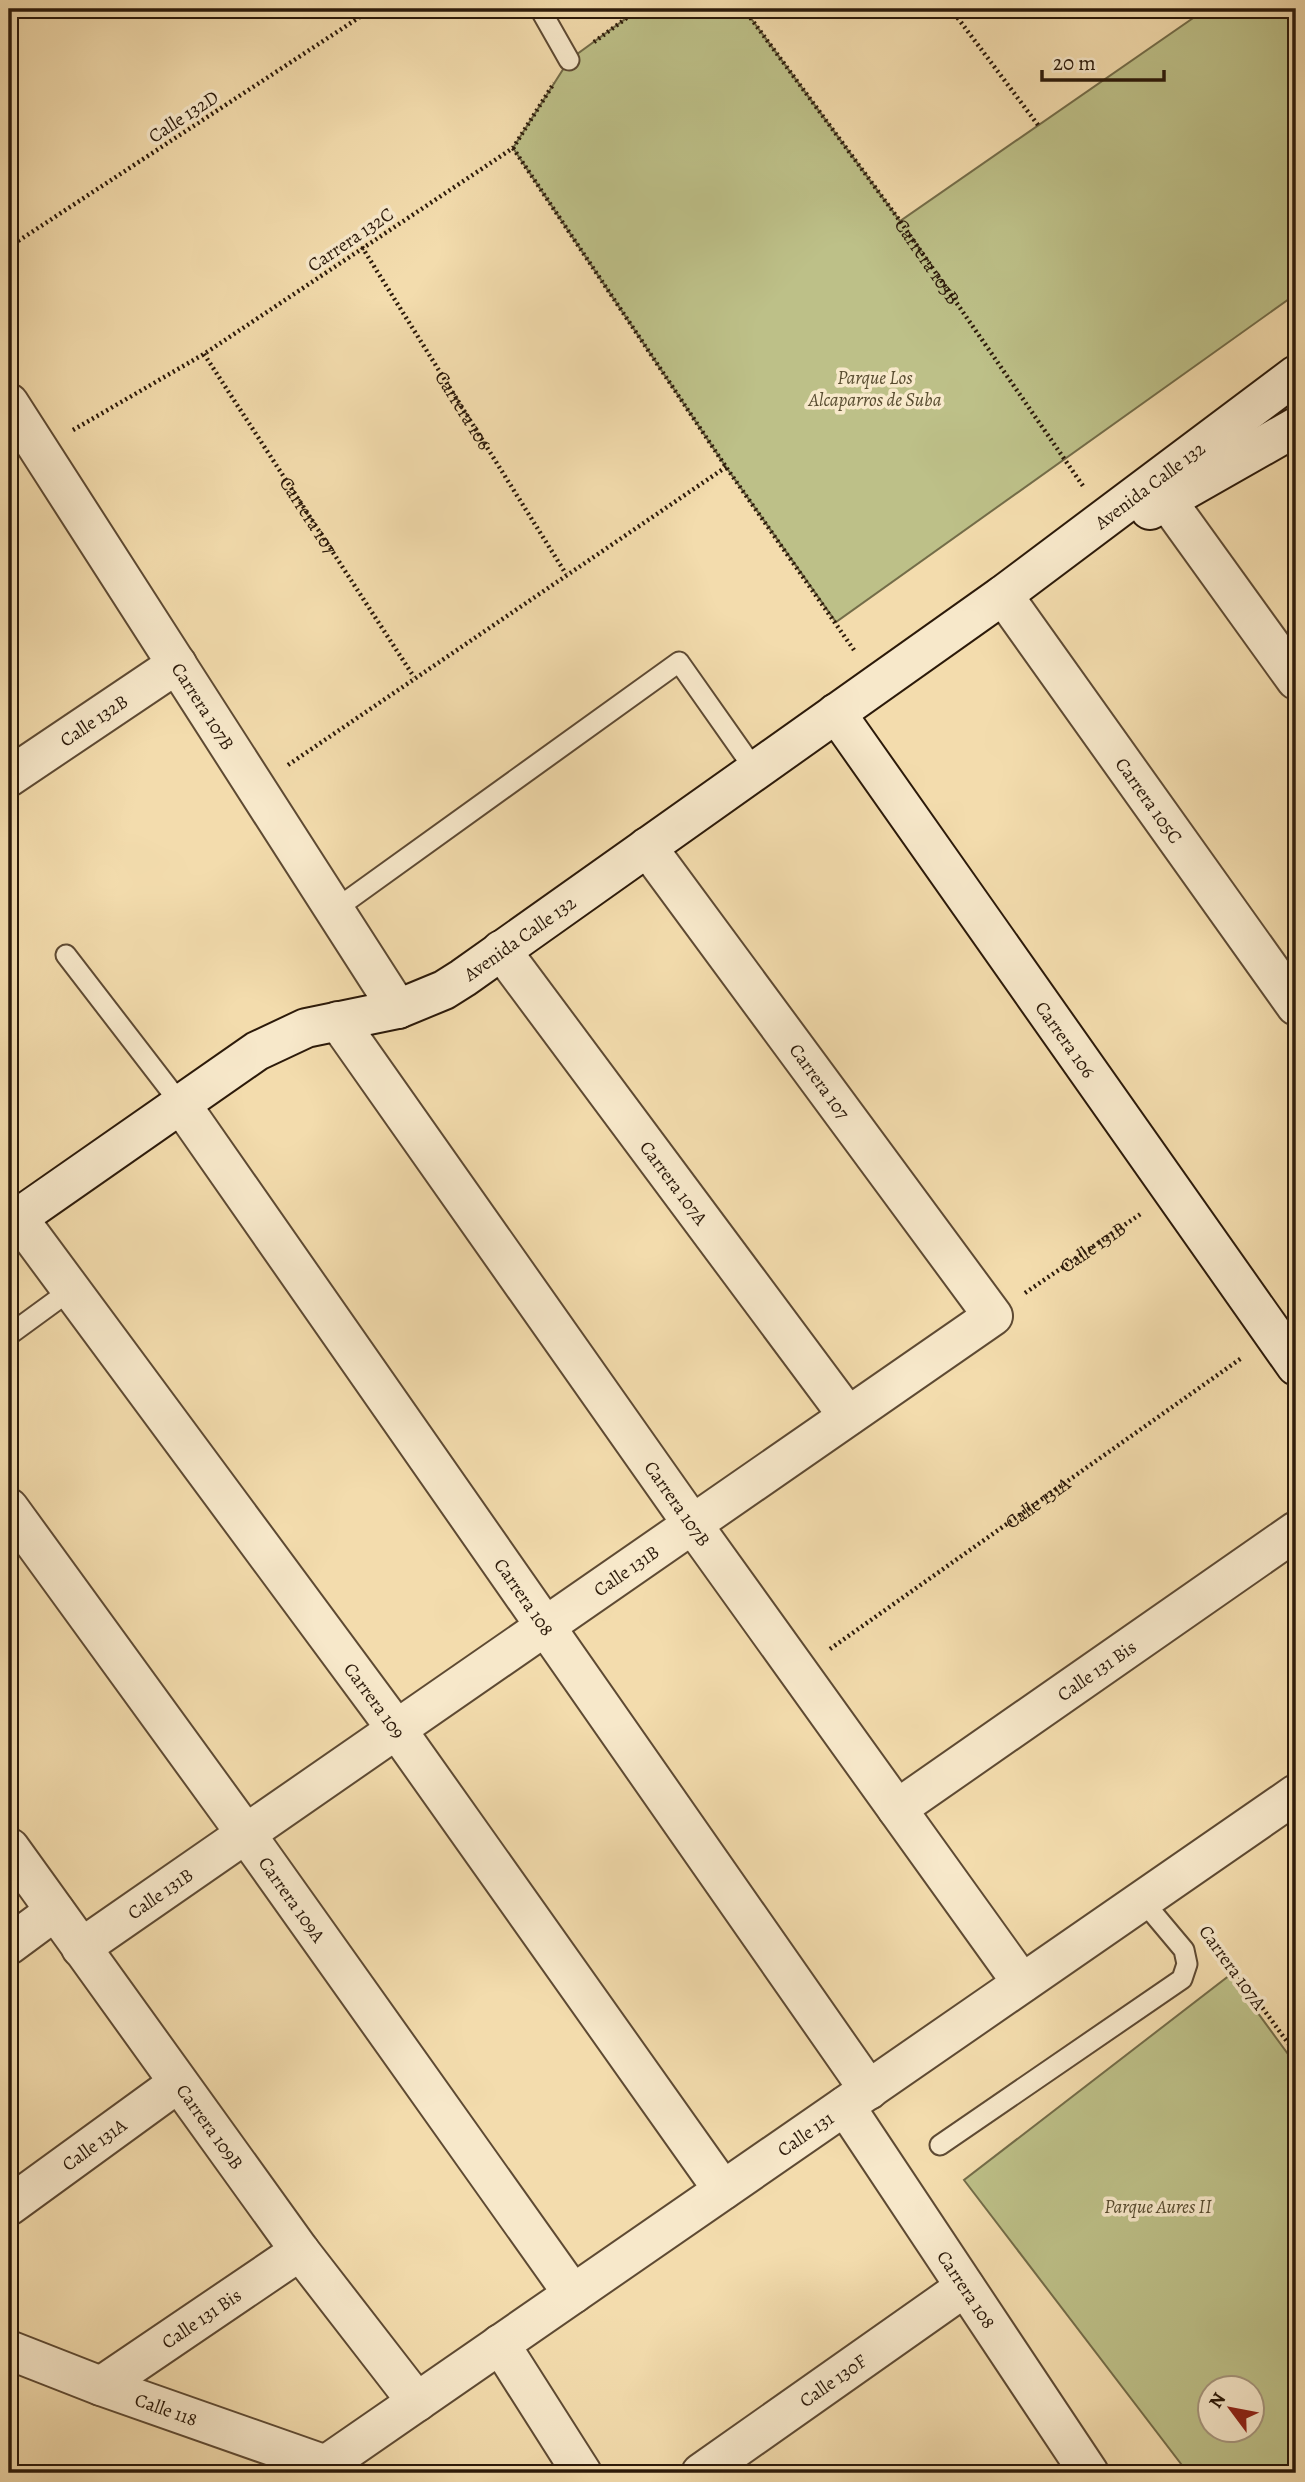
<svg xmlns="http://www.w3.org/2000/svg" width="1305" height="2482" font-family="Alegreya,serif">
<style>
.green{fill:#bdc088;stroke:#746d49;stroke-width:2;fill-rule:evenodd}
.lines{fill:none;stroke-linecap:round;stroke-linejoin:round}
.lane-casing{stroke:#5e4a33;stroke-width:23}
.street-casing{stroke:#5e4a33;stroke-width:42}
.secondary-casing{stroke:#2c1a0a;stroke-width:42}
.path{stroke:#2c1a0a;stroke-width:4.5;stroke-dasharray:2 3.5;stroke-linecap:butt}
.lane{stroke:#f7e8ca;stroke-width:19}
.street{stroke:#f7e8ca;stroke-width:38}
.secondary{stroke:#f7e8ca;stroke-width:38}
.labels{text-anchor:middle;stroke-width:7;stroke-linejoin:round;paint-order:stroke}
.street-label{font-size:19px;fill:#2c1a0a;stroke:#f7e8ca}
.park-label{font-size:19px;font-style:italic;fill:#584c30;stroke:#f7e8ca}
</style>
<rect width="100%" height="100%" fill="#f3dcad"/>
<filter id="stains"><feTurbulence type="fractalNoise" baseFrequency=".00286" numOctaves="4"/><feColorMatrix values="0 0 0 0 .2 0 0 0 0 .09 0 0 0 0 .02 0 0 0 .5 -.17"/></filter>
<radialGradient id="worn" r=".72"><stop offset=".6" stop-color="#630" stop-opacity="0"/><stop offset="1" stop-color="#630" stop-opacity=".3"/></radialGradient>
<path class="green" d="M639 9H744L900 221 1196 16 1191 9H1296V294L836 622 726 467 513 148 569 60Z
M1230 1975 1296 2065V2473H1188L964 2180ZM1210 2388H1252V2430H1210Z"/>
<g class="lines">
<g class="lane-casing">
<path id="lane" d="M540 9 569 60
M333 911 679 662 755 770
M66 955 180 1103
M9 1335 72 1289
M940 2145 1182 1979 1187 1964 1184 1950 1142 1900"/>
</g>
<g class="street-casing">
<g id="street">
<path id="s6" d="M9 403 398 1009"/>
<path d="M1167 501 1296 680"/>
<path id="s7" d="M1003 595 1296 1006"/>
<path id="s8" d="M9 777 177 664"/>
<path id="s9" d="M501 950 848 1416"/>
<path id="s10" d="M338 1021 693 1525 1022 1983"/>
<path id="s11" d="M180 1103 869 2090"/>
<path id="s12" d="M18 1218 397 1730 723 2190"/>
<path id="s13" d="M9 1508 246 1834 573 2294"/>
<path id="s14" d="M897 1809 1296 1531"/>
<path id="s15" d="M10 1848 300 2251 417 2402"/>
<path d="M9 1945 55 1911"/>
<path id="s16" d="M81 1948 993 1316 647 847"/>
<path id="s17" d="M845 2106 1089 2473"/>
<path id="s18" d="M9 2206 178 2083"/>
<path d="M500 2344 582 2473"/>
<path id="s19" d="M9 2350 101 2386 326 2465"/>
<path id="s20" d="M101 2386 300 2251"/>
<path id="s21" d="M314 2473 1296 1794"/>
<path id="s22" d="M701 2473 965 2287"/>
</g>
</g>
<g class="secondary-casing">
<g id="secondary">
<path d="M1150 510 1296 427"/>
<path id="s23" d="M836 713 1296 1366"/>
<path id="s24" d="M9 1224 257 1051 306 1028 398 1009 444 990 463 978 1003 595 1296 375"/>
</g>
</g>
<g class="path">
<path id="s1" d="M744 9 900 221 1083 486"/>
<path d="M951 9 1038 125"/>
<path d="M1191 9 1196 16"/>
<path d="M9 22 29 9"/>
<path d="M594 42 639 9"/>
<path d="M513 148 726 467 854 650"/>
<path d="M9 247 372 9"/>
<path id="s2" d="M362 247 566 574"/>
<path id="s3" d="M204 354 414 677"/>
<path d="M73 430 204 354 513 148 554 83"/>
<path d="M288 765 726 467"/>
<path id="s4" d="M1025 1293 1142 1213"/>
<path id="s5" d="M830 1649 1243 1357"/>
<path d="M1214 1941 1296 2054"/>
</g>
<use href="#lane" class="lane"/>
<use href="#street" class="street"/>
<use href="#secondary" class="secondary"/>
</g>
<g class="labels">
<g class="street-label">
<text transform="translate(183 116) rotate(-33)" y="7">Calle 132D</text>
<text transform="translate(350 239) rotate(-34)" y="7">Carrera 132C</text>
<text dy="7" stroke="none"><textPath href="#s1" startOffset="312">Carrera 105B</textPath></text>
<text dy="7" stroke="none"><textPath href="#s2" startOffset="192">Carrera 106</textPath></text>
<text dy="7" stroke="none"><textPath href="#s24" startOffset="1368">Avenida Calle 132</textPath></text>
<text dy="7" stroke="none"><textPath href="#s3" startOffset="192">Carrera 107</textPath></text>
<text dy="7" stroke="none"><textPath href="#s6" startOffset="360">Carrera 107B</textPath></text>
<text dy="7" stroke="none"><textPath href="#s8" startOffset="102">Calle 132B</textPath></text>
<text dy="7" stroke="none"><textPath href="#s7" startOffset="252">Carrera 105C</textPath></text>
<text dy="7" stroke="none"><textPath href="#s24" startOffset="592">Avenida Calle 132</textPath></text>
<text dy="7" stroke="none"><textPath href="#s23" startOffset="399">Carrera 106</textPath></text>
<text transform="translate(820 1081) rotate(54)" y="7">Carrera 107</text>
<text dy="7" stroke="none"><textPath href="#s9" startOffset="290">Carrera 107A</textPath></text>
<text dy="7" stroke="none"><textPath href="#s4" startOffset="82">Calle 131B</textPath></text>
<text dy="7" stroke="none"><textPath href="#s5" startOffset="254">Calle 131A</textPath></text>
<text dy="7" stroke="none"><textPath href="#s10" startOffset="590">Carrera 107B</textPath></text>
<text dy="7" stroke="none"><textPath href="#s16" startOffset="663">Calle 131B</textPath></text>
<text dy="7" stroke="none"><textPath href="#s11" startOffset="602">Carrera 108</textPath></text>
<text dy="7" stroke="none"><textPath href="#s14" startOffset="243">Calle 131 Bis</textPath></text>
<text dy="7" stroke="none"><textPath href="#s12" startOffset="600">Carrera 109</textPath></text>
<text dy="7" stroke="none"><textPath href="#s16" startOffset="96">Calle 131B</textPath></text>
<text dy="7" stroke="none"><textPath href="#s13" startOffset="483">Carrera 109A</textPath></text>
<text transform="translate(1233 1967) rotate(54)" y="7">Carrera 107A</text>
<text dy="7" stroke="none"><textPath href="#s15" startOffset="343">Carrera 109B</textPath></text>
<text dy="7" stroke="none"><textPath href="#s21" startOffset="597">Calle 131</textPath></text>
<text dy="7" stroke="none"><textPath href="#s18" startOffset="105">Calle 131A</textPath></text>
<text dy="7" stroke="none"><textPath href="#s17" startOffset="220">Carrera 108</textPath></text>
<text dy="7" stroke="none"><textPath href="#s20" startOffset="121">Calle 131 Bis</textPath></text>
<text dy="7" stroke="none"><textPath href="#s22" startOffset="161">Calle 130F</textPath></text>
<text dy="7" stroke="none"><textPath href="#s19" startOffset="168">Calle 118</textPath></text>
</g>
<g class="park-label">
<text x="875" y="384">Parque Los<tspan x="875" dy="22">Alcaparros de Suba</tspan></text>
<text x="1158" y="2213">Parque Aures II</text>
</g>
</g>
<rect width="1305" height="2482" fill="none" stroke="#f3dcad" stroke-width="35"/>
<rect x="10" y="10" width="1284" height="2461" fill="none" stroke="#2c1a0a" stroke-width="3.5"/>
<rect x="18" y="18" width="1270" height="2447" fill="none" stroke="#2c1a0a" stroke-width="2"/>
<g transform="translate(1231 2409) rotate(302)"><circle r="33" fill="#f7e8ca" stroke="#a6967d" stroke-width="2"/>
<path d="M0-5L12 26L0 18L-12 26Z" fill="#8f2418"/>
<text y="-10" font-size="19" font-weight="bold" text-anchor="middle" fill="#2c1a0a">N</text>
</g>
<path d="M1042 70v10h122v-10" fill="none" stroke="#2c1a0a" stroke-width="3.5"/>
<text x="1053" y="70" font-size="21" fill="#2c1a0a" stroke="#f7e8ca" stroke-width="5" paint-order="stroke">20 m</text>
<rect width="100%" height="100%" filter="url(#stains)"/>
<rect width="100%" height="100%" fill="url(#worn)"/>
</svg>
